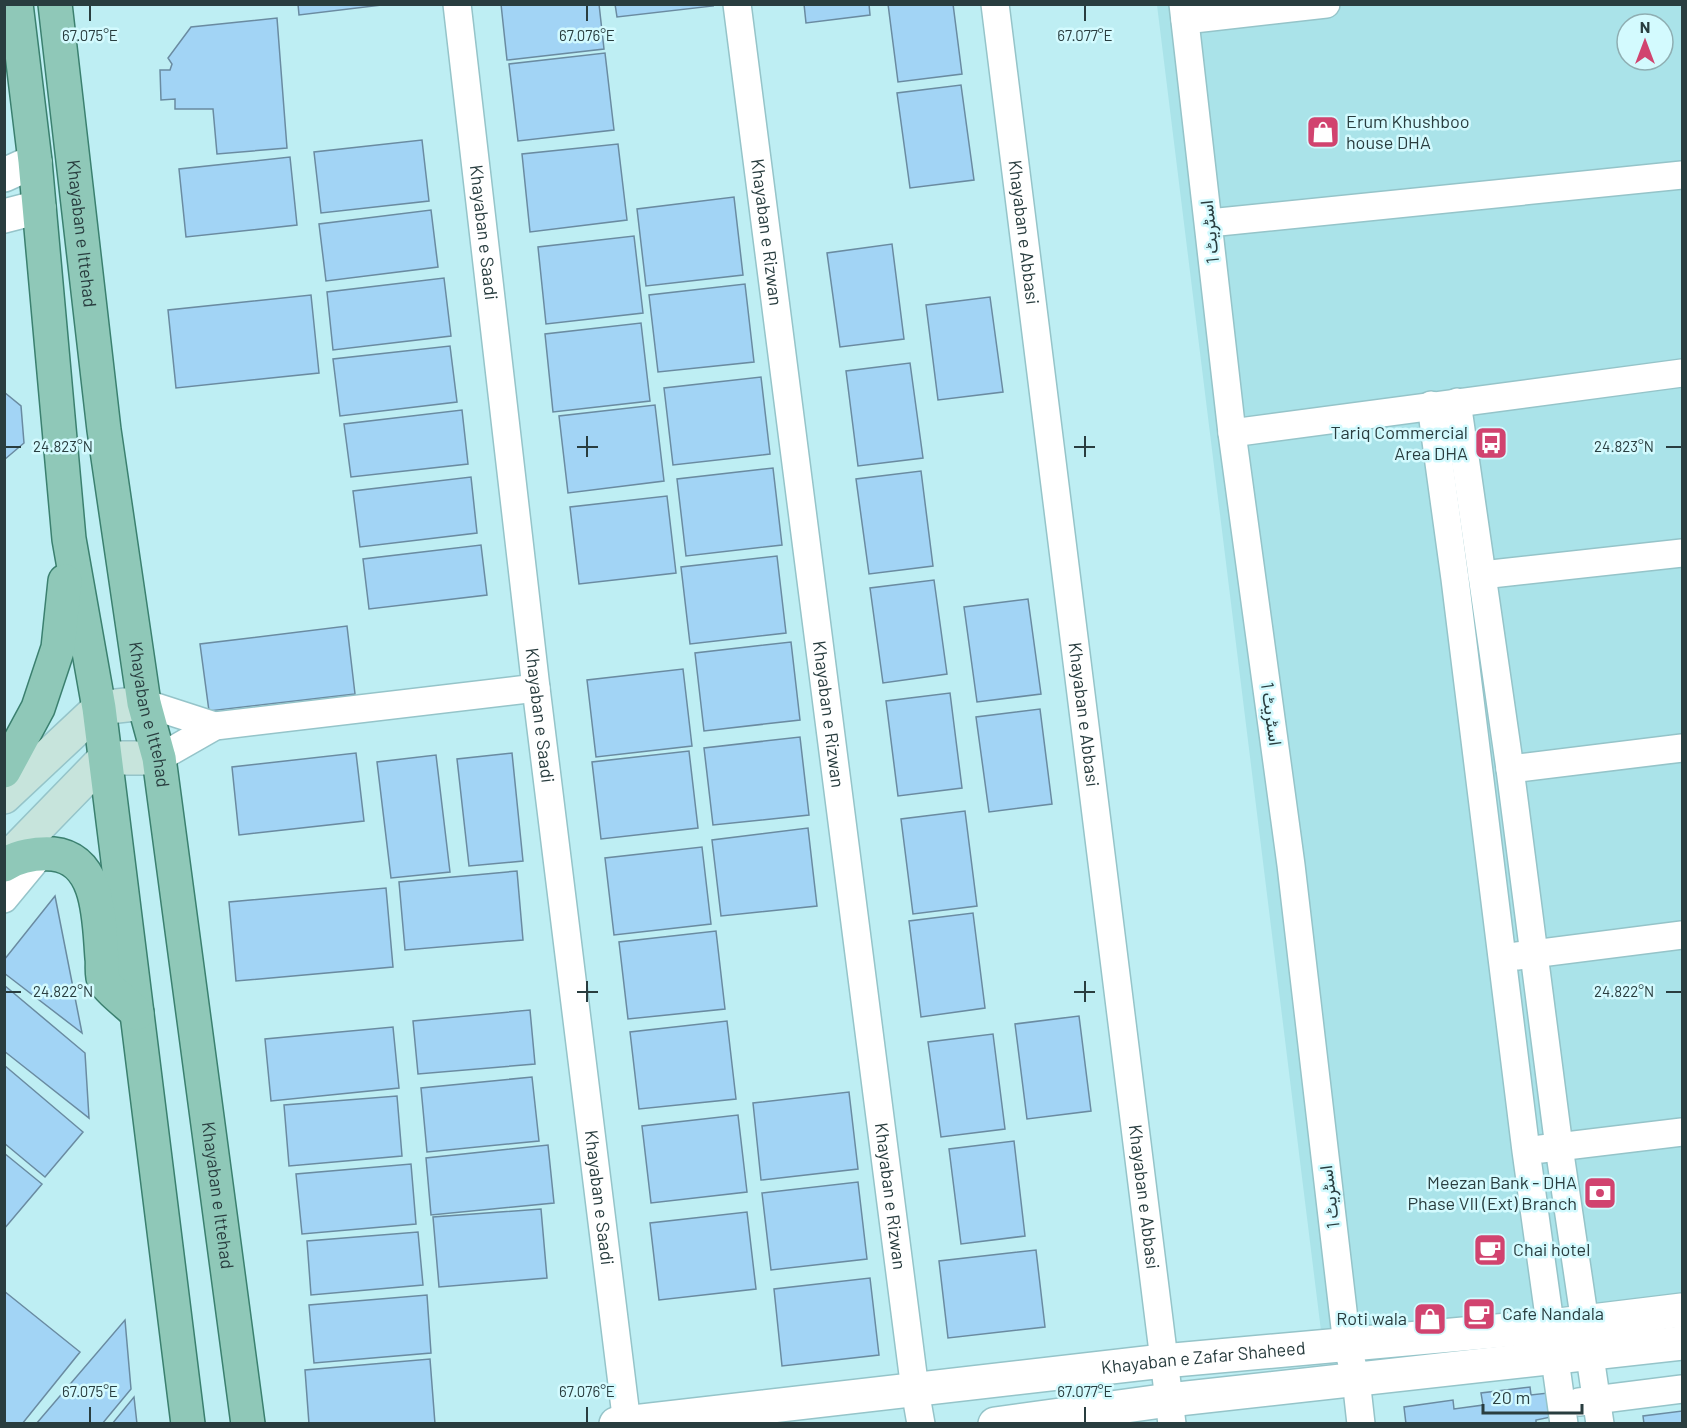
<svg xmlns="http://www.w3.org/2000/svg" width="1687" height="1428" font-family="Barlow,Vazirmatn,sans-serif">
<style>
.built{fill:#aae3e9;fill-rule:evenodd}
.building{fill:#a2d4f5;stroke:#6a8ba1;stroke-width:1.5}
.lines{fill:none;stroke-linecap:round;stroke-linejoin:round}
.minor-casing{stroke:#95c4c9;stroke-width:30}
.tertiary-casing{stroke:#95c4c9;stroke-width:36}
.secondary-casing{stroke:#95c4c9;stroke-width:36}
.primary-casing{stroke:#3b806f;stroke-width:36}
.minor{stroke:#fff;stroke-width:27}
.tertiary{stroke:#fff;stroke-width:33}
.secondary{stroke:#c7e4dc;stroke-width:33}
.primary{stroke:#8fc8b8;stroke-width:33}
.ticks{fill:none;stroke:#293d3f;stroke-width:2}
.labels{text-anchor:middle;stroke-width:5;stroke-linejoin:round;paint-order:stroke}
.poi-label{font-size:18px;fill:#293d3f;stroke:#d3fafe;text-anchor:start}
.street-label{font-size:18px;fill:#293d3f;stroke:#d3fafe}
.ticks-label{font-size:15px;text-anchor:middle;fill:#293d3f;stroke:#d3fafe;stroke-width:5;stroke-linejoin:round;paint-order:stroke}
</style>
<rect width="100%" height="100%" fill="#beeef3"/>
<path class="built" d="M1157 5H1682V1296L1322 1339ZM1627 24H1663V60H1627Z"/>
<path class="building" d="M298 4H390L299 15Z
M501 4H599L604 49 507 60Z
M615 4H712L713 6 617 17Z
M804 4H869L870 15 806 23Z
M888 4H953L962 74 898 82Z
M277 18 287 148 217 154 213 109H175V99L161 100 160 70H170L172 64 168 58 191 27Z
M605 53 614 130 518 141 509 64Z
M961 85 974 180 910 188 897 93Z
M422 140 429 201 321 213 314 152Z
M618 144 627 220 530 232 522 154Z
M290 157 297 225 186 237 179 169Z
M734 197 743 275 646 286 637 209Z
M431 210 438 267 326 281 319 224Z
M634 236 643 313 546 324 538 247Z
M892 244 904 339 840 347 827 253Z
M444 278 451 336 333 350 327 292Z
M745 284 754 362 658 372 649 295Z
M311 295 319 373 176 388 168 310Z
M990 297 1003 392 938 400 926 305Z
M641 323 650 401 553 412 545 334Z
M450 346 457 402 340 416 333 359Z
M910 363 923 458 858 466 846 371Z
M761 377 770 454 673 465 664 388Z
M4 392 21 406 24 443 4 460Z
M655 405 664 481 568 493 559 416Z
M462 410 468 464 351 477 344 424Z
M773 468 782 545 686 556 677 479Z
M921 471 933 566 869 574 856 479Z
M471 477 477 533 360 547 353 491Z
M667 496 676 573 579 584 570 507Z
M481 545 487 595 369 609 363 559Z
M777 556 786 633 690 644 681 567Z
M934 580 947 674 883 683 870 588Z
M1028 599 1041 694 977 702 964 607Z
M347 626 355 694 209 711 200 644Z
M791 642 800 720 704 731 695 653Z
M683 669 692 746 596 757 587 680Z
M950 693 962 788 898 796 886 701Z
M1040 709 1052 804 989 812 976 717Z
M800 737 809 815 713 825 704 748Z
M689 751 698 828 601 839 592 762Z
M356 753 364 821 239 835 232 767Z
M512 753 523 861 469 866 457 759Z
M436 755 450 872 391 878 377 762Z
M965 811 977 906 913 914 901 819Z
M808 828 817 906 721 916 712 840Z
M702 847 711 924 614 935 605 858Z
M517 871 523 940 405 950 399 882Z
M386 888 393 967 236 981 229 902Z
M55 896 82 1033 4 973V960Z
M973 913 985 1008 921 1017 909 921Z
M716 931 725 1009 628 1019 619 942Z
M4 985 85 1053 89 1118 4 1051Z
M530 1010 535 1064 418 1074 413 1021Z
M1079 1016 1091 1111 1027 1119 1015 1024Z
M727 1021 736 1099 639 1109 630 1032Z
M393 1027 399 1088 271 1101 265 1039Z
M993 1034 1005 1129 941 1137 928 1042Z
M4 1065 83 1132 45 1177 4 1143Z
M532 1077 539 1141 427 1152 421 1088Z
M849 1092 858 1169 761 1180 753 1103Z
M397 1096 402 1156 289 1166 284 1105Z
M738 1115 747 1192 651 1203 642 1126Z
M1014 1141 1025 1236 961 1244 949 1149Z
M548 1145 554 1203 431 1215 426 1158Z
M4 1153 42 1184 4 1229Z
M411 1164 416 1224 302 1234 296 1174Z
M858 1182 867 1259 771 1270 762 1193Z
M541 1209 547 1278 439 1287 433 1217Z
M747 1212 756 1289 659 1300 650 1223Z
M418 1232 423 1285 311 1295 307 1241Z
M1036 1250 1045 1327 948 1338 939 1261Z
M870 1278 879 1355 782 1366 774 1289Z
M4 1291 80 1352 22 1424H4Z
M427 1295 431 1353 314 1363 309 1305Z
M125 1320 131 1389 102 1424H36Z
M430 1359 435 1424H309L305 1370Z
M1530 1387 1531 1395 1548 1393 1551 1417 1536 1420V1424H1406L1404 1407 1453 1400 1454 1409 1483 1405 1481 1393Z
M134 1397 137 1424H112Z
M1682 1411V1424H1644L1643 1416Z"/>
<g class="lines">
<g class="minor-casing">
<g id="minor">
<path id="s1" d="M457 4 536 688 627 1424"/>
<path id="s2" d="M737 4 915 1390 921 1424"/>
<path id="s3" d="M995 4 1172 1424"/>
<path d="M1183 4 1232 433 1291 865 1347 1345 1356 1379 1361 1424"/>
<path d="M1185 20 1326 4"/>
<path d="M1209 223 1682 175"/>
<path d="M1457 402 1510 769 1559 1147 1600 1424"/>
<path d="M1431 405 1455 579 1526 1151 1564 1424"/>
<path d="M1232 433 1682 373"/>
<path d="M1482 575 1682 553"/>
<path d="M144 703 215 726"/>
<path d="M159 758 215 726 536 688"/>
<path d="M1510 769 1682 748"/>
<path d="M4 899 42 853"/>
<path d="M1517 956 1682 935"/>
<path d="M1541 1149 1682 1132"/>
<path d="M1579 1402 1682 1389"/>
</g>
</g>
<g class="tertiary-casing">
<g id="tertiary">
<path d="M4 175 35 161"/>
<path d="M4 216 39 207"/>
<path id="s4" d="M616 1424 1163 1361 1551 1326 1682 1310"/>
<path d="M995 1424 1169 1400 1682 1343"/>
</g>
</g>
<g class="secondary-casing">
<path id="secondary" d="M4 797 99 708 144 703
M4 862 105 758H159"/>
</g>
<g class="primary-casing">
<g id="primary">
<path d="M16 4 35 161 69 539 99 708 188 1424"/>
<path id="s5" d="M55 4 104 430 144 703 159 758 248 1424"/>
<path d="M4 771 38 708 58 648 65 581"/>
<path d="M4 865C18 856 37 853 53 854 101 859 99 923 102 958 103 964 101 975 104 981 107 988 131 1007 137 1013"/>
</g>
</g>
<use href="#minor" class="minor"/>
<use href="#tertiary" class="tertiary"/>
<use href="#secondary" class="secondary"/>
<use href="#primary" class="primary"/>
</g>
<path class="ticks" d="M90 6V21M587 6V21M1085 6V21M587 436V457M1085 436V457M6 447H21M577 447H598M1074 447H1095M1666 447H1681M587 981V1002M1085 981V1002M6 992H21M577 992H598M1074 992H1095M1666 992H1681M90 1407V1422M587 1407V1422M1085 1407V1422"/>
<defs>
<g id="shop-square" transform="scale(1.725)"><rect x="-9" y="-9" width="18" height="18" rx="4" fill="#d1436f" stroke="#d3fafe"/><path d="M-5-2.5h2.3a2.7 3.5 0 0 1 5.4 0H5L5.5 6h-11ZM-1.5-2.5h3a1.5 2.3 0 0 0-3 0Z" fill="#fff"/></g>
<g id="bus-square" transform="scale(1.725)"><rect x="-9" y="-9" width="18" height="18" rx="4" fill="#d1436f" stroke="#d3fafe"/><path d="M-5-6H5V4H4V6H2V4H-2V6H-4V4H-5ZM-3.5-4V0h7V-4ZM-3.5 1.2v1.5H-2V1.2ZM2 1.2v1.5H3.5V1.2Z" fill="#fff"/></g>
<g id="bank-square" transform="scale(1.725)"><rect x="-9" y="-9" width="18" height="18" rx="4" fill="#d1436f" stroke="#d3fafe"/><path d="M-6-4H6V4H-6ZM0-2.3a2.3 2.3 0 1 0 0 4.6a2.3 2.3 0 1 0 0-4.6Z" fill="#fff"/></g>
<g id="cafe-square" transform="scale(1.725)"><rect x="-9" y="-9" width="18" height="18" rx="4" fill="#d1436f" stroke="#d3fafe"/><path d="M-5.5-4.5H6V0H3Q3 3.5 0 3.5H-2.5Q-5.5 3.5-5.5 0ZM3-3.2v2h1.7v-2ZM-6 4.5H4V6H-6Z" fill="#fff"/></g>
</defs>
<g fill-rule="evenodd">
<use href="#shop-square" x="1323" y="132"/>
<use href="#bus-square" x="1491" y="443"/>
<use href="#bank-square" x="1600" y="1193"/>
<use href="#cafe-square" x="1490" y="1250"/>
<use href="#cafe-square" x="1479" y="1314"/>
<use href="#shop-square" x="1430" y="1319"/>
</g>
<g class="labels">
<g class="poi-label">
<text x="1346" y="128">Erum Khushboo<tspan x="1346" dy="21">house DHA</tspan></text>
<text x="1468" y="439" text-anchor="end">Tariq Commercial<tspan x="1468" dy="21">Area DHA</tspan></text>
<text x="1577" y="1189" text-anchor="end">Meezan Bank - DHA<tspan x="1577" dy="21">Phase VII (Ext) Branch</tspan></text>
<text x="1513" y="1256">Chai hotel</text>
<text x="1502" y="1320">Cafe Nandala</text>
<text x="1407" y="1325" text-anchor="end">Roti wala</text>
</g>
<g class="street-label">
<text dy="6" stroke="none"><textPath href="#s1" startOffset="230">Khayaban e Saadi</textPath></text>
<text dy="6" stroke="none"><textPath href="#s2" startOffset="230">Khayaban e Rizwan</textPath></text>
<text dy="6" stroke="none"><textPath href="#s3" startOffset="230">Khayaban e Abbasi</textPath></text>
<text transform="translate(1210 232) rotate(-96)" y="6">اسٹریٹ 1</text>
<text dy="6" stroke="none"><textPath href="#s5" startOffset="231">Khayaban e Ittehad</textPath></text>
<text dy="6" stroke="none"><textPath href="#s5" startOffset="717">Khayaban e Ittehad</textPath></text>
<text dy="6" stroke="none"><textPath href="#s1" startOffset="716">Khayaban e Saadi</textPath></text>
<text dy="6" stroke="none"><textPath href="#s2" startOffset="716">Khayaban e Rizwan</textPath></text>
<text dy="6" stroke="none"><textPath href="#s3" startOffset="716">Khayaban e Abbasi</textPath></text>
<text transform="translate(1271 714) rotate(82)" y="6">اسٹریٹ 1</text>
<text dy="6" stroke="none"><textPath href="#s5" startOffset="1203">Khayaban e Ittehad</textPath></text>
<text dy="6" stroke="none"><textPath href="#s2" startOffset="1202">Khayaban e Rizwan</textPath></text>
<text dy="6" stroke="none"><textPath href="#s3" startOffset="1202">Khayaban e Abbasi</textPath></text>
<text dy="6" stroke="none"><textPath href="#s1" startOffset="1202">Khayaban e Saadi</textPath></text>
<text transform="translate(1330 1197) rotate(-97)" y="6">اسٹریٹ 1</text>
<text dy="6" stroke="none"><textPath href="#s4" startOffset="591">Khayaban e Zafar Shaheed</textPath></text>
</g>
</g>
<g class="ticks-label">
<text x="90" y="41">67.075°E</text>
<text x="587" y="41">67.076°E</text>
<text x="1085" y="41">67.077°E</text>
<text x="63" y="452">24.823°N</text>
<text x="1624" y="452">24.823°N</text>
<text x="63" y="997">24.822°N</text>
<text x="1624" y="997">24.822°N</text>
<text x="90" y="1397">67.075°E</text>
<text x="587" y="1397">67.076°E</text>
<text x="1085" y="1397">67.077°E</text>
</g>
<rect width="1687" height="1428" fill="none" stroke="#293d3f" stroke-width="12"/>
<g transform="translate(1645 42)"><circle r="28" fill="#d3fafe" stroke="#8faeb2" stroke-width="1.5"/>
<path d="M0-4.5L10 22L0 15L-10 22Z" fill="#d1436f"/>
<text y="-9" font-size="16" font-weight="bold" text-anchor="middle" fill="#293d3f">N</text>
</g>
<path d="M1483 1404v9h99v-9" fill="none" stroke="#293d3f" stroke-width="3"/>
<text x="1492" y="1404" font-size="18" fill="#293d3f" stroke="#d3fafe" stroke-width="4.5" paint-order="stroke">20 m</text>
</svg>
